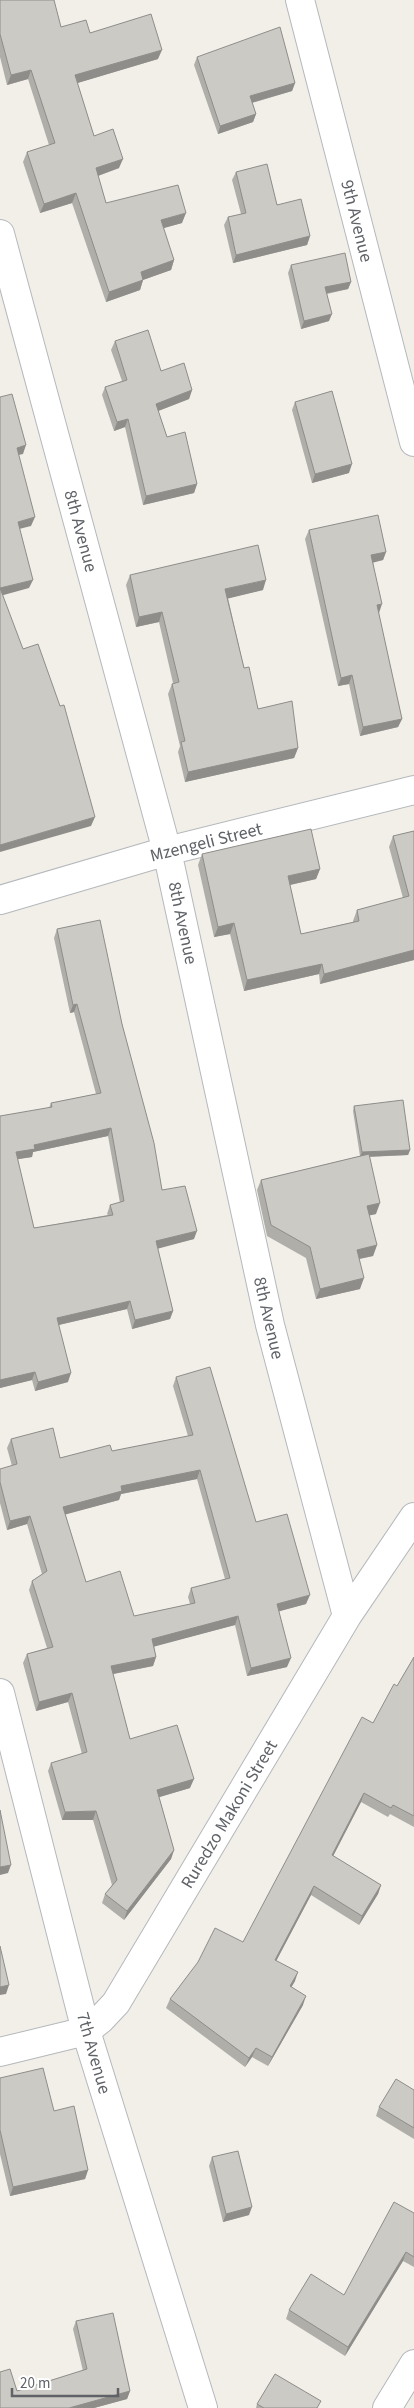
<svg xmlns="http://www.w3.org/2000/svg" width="414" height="2408" font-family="'Source Sans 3',sans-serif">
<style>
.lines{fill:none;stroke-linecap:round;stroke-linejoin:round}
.minor-casing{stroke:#b5b8bc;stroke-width:30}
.minor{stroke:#fff;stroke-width:28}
.wall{fill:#afaea9;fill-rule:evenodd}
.shaded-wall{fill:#8f8d8a}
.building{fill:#cccac5;stroke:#8f8d8a;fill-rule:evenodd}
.labels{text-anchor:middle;stroke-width:5;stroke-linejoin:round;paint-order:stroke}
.street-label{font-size:18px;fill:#5f6368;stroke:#fff}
</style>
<rect width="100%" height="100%" fill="#f1efe8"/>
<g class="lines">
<g class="minor-casing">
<path id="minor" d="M300 0 414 442
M0 234 167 851 270 1325 347 1616
M0 900 167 851 414 790
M0 1693 86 2031 203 2408
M0 2052 86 2031 101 2019 116 2003 347 1616 414 1517
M387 2408 414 2364"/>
</g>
<use href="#minor" class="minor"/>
</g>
<path class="wall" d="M0 0 61 27 90 33 158 59 77 83 94 136 119 168 98 176 106 203 182 223 163 228 174 260 171 270 143 280 140 290 106 302 72 203 40 213 23 162 27 152 49 145 28 79 7 85 0 57Z
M197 57 295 83 292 91 252 103 256 114 253 122 218 134 194 65Z
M236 172 310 236 307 245 233 263 224 225 228 217 241 214 232 180Z
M291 265 351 282 348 289 327 294 329 321 301 329 288 273Z
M115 341 192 390 189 399 158 411 167 437 197 484 194 493 143 505 125 427 114 431 102 395 105 387 122 381 111 350Z
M295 402 349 473 312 483 292 410Z
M309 530 386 552 383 560 373 562 379 613H378L402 719 398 727 360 736 349 684 338 686 305 539Z
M130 575 263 590 228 598 244 668 258 709 298 748 294 758 185 782 178 752 180 746 168 694 172 684 173 683 159 622 136 627 126 585Z
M414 831V960L320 984 319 974 244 991 230 934 214 937 198 865 202 854 320 869 316 879 290 885 301 934 353 922V921L357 910 403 898 389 847 393 836Z
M57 929 122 1024 162 1190 194 1239 157 1248 173 1311 170 1319 132 1329 127 1309 59 1325 68 1382 35 1391 32 1380 0 1388V1116L49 1108 51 1103 96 1094 74 1012 70 1013 54 938ZM108 1136 120 1203 110 1205 107 1214 108 1215 34 1228 17 1159 32 1157 33 1152Z
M354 1106 410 1150 408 1155 369 1157 376 1214 369 1215 377 1245 373 1256 360 1259V1289L316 1299 306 1258 267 1236 257 1190 261 1180 360 1156 353 1111Z
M176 1377 256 1522 306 1604 279 1611 287 1667 247 1676 235 1625 154 1646 156 1657 153 1666 113 1674 130 1739 190 1788 159 1797 174 1850 171 1859 124 1920 102 1903 105 1894 112 1885 93 1820H62L48 1771 51 1763 82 1754 68 1702 36 1711 23 1663 27 1654 47 1648 29 1590 32 1581 42 1574 27 1524 7 1530 0 1503V1469L12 1466 7 1448 11 1439 60 1458 112 1451 188 1436 173 1386ZM197 1479 225 1579 191 1588 188 1597 190 1604 134 1616 86 1582 65 1514 119 1500 121 1494Z
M414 1657V1827L390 1814 388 1817 361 1802 333 1856 381 1885 378 1894 359 1925 311 1895 276 1961 295 1981 291 1987 303 2005 268 2066 252 2057 245 2067 166 2008 170 1999 243 1942 373 1723 397 1686Z
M0 2078 54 2111 88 2170 85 2179 10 2196 0 2154Z
M414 2090V2139L376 2116 379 2107Z
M212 2157 249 2215 223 2222 209 2166Z
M414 2213V2267L403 2261 345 2356 286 2319 289 2310 344 2295Z
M76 2321 130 2391 127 2399 94 2408H0L17 2391 83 2371 73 2329Z
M257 2404 319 2408H256Z"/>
<path class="shaded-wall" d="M162 50 158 59 71 85 75 75Z
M31 70 28 79 7 85 11 75Z
M295 83 292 91 247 104 250 96Z
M256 114 253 122 218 134 220 126Z
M123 159 119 168 92 178 96 168Z
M76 193 72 203 40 213 44 204Z
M186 213 182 223 157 230 161 220Z
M310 236 307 245 233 263 236 255Z
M174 260 171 270 137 282 141 272Z
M143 280 140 290 106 302 109 292Z
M351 282 348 289 323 294 325 287Z
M332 314 329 321 301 329 304 321Z
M192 390 189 399 153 413 156 404Z
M128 419 125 427 114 431 117 422Z
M26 445 23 454 14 456 17 448Z
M352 464 349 473 312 483 315 474Z
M197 484 194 493 143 505 146 496Z
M35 517 31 526 15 530 18 522Z
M386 552 383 560 368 564 371 555Z
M33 580 29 588 0 596V588Z
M266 580 263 590 222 600 225 589Z
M382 604 379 613 374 614 377 605Z
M162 612 159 622 136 627 139 617Z
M352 675 349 684 338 686 341 678Z
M402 719 398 727 360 736 363 727Z
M298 748 294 758 185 782 188 772Z
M95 817 91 826 0 852V845Z
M320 869 316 879 285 886 288 876Z
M234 923 230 934 214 937 218 927Z
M414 950V960L320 984 324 974Z
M322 964 319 974 244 991 247 980Z
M77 1004 74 1012 70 1013 73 1005Z
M111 1128 108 1136 33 1152 32 1157 13 1160 16 1152 34 1145Z
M410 1150 408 1155 360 1157 362 1152Z
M380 1203 376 1214 363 1217 367 1206Z
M197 1231 194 1239 153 1250 156 1241Z
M377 1245 373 1256 353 1260 357 1250Z
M364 1278 360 1289 316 1299 320 1289Z
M130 1301 127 1309 54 1326 57 1318Z
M173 1311 170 1319 132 1329 135 1320Z
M35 1372 32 1380 0 1388V1380Z
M71 1373 68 1382 35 1391 38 1382Z
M200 1470 197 1479 121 1494 119 1500 60 1516 63 1507 121 1486Z
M30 1516 27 1524 7 1530 10 1521Z
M310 1595 306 1604 273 1613 277 1604Z
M238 1616 235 1625 149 1648 152 1639Z
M156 1657 153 1666 108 1675 111 1666Z
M291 1658 287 1667 247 1676 251 1668Z
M72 1693 68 1702 36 1711 39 1702Z
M194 1779 190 1788 153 1799 157 1790Z
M364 1793 361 1802 329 1864 332 1855Z
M96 1811 93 1820H62L65 1812Z
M174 1850 171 1859 124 1920 127 1911Z
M11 1865 8 1873 0 1875V1867Z
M381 1885 378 1894 359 1925 362 1916Z
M314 1886 311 1895 272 1969 275 1960Z
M298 1972 295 1981 287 1995 290 1986Z
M9 1985 6 1994 0 1995V1987Z
M306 1996 303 2005 268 2066 272 2057Z
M256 2048 252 2057 245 2067 249 2058Z
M88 2170 85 2179 10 2196 13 2187Z
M252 2207 249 2215 223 2222 226 2214Z
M406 2252 403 2261 345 2356 348 2347Z
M130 2391 127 2399 94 2408H69Z"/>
<path class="building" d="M0 0H54L61 27 86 20 90 33 151 14 162 50 75 75 94 136 113 129 123 159 96 168 106 203 178 185 186 213 161 220 174 260 141 272 143 280 109 292 76 193 44 204 27 152 55 143 31 70 11 75 0 34Z
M280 27 295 83 250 96 256 114 220 126 197 57Z
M267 164 277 205 301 199 310 236 236 255 228 217 246 213 236 172Z
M345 253 351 282 325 287 332 314 304 321 291 265Z
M148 330 161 371 184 363 192 390 156 404 167 437 185 432 197 484 146 496 128 419 117 422 105 387 127 380 115 341Z
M332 391 352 464 315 474 295 402Z
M12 394 26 445 17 448 35 517 18 522 33 580 0 588 23 649 38 644 60 706 64 705 95 817 0 845V397Z
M378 515 386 552 371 555 382 604 377 605 402 719 363 727 352 675 341 678 309 530Z
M258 545 266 580 225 589 244 668 249 667 258 709 292 701 298 748 188 772 181 742 185 741 172 684 179 682 162 612 139 617 130 575Z
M311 829 320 869 288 876 301 934 359 921 357 910 409 896 393 836 414 831V950L324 974 322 964 247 980 234 923 218 927 202 854Z
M100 920 122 1024 154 1143 162 1190 185 1186 197 1231 156 1241 173 1311 135 1320 130 1301 57 1318 71 1373 38 1382 35 1372 0 1380V1116L52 1107 51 1103 101 1093 77 1004 73 1005 57 929ZM111 1128 124 1201 110 1205 113 1215 34 1228 16 1152 35 1149 34 1145Z
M403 1100 410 1150 362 1152 354 1106Z
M369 1154 380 1203 367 1206 377 1245 357 1250 364 1278 320 1289 310 1247 271 1225 261 1180Z
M210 1367 256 1522 287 1514 310 1595 277 1604 291 1658 251 1668 238 1616 152 1639 156 1657 111 1666 130 1739 177 1725 194 1779 157 1790 174 1850 127 1911 105 1894 117 1880 96 1811 65 1812 51 1763 87 1752 72 1693 39 1702 27 1654 53 1647 32 1581 47 1571 30 1516 10 1521 0 1482V1469L17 1464 11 1439 53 1428 60 1458 110 1445 112 1451 193 1435 176 1377ZM200 1470 230 1578 191 1588 195 1603 134 1616 120 1571 86 1582 63 1507 122 1491 121 1486Z
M414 1657V1816L393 1805 391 1808 364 1793 332 1855 381 1885 362 1916 314 1886 275 1960 298 1972 290 1986 306 1996 272 2057 256 2048 249 2058 170 1999 198 1962 215 1928 243 1942 362 1717 373 1723 394 1684 397 1686Z
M0 1810 11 1865 0 1867Z
M0 1946 9 1985 0 1987Z
M43 2068 54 2111 74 2106 88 2170 13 2187 0 2130V2078Z
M396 2079 414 2090V2128L379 2107Z
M238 2151 252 2207 226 2214 212 2157Z
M394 2202 414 2213V2257L406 2252 348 2347 289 2310 311 2274 344 2295Z
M113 2313 130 2391 69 2408H0V2372L10 2369 17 2391 87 2369 76 2321Z
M275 2374 321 2401 317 2408H264L257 2404Z"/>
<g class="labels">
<g class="street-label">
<text transform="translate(357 221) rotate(76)" y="6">9th Avenue</text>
<text transform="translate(81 531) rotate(75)" y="6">8th Avenue</text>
<text transform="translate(206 842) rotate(-14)" y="6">Mzengeli Street</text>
<text transform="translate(183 923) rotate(78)" y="6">8th Avenue</text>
<text transform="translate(269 1318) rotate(77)" y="6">8th Avenue</text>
<text transform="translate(229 1814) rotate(-59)" y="6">Ruredzo Makoni Street</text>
<text transform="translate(94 2053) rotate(74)" y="6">7th Avenue</text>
</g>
</g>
<path d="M12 2388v8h106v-8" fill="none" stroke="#5f6368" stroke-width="2.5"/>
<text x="20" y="2388" font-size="15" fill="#5f6368" stroke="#ffffff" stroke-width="4" paint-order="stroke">20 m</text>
</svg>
